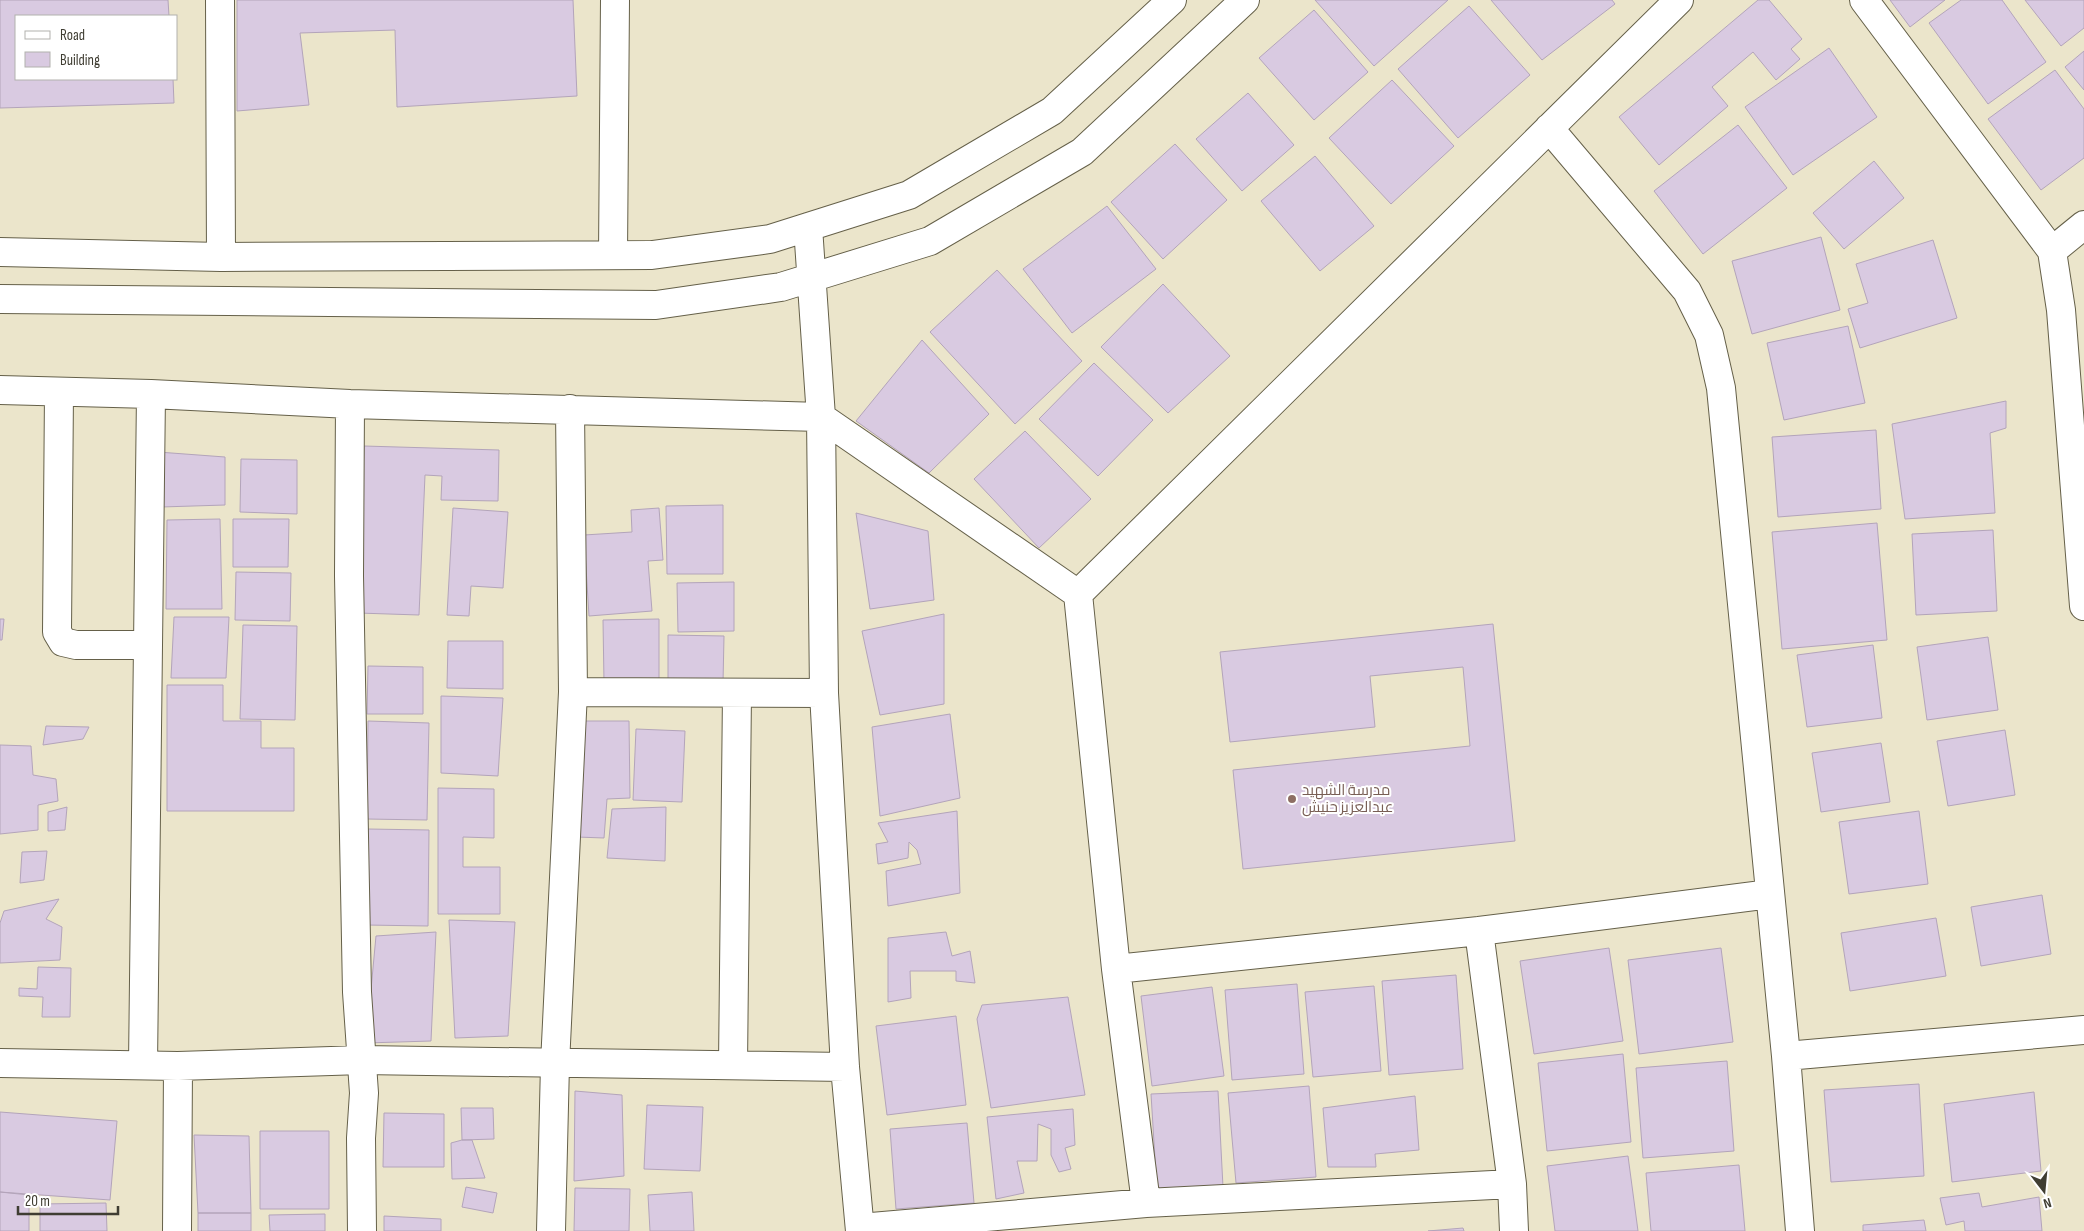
<svg xmlns="http://www.w3.org/2000/svg" width="2084" height="1231" font-family="'Sofia Sans Condensed',Cairo,sans-serif">
<style>
.building{fill:#d9cae1;stroke:#b3a4ba}
.lines{fill:none;stroke-linecap:round;stroke-linejoin:round}
.minor-casing{stroke:#656049;stroke-width:30}
.minor{stroke:#fff;stroke-width:28}
.education-dot{fill:#8d6e63;stroke:#fff;stroke-width:2}
.labels{text-anchor:middle;stroke-width:4;stroke-linejoin:round;paint-order:stroke}
.education-label{font-size:15px;fill:#785e54;stroke:#fff;text-anchor:start}
</style>
<rect width="100%" height="100%" fill="#ebe5cb"/>
<path class="building" d="M0 0H168L169 16H16V79H173L174 103 0 108Z
M237 0H573L577 96 397 107 395 30 300 33 309 105 237 111Z
M1315 0H1448L1374 66Z
M1491 0H1612L1615 4 1542 60Z
M1758 0H1769L1802 39 1791 49 1800 59 1776 80 1753 52 1712 87 1728 106 1659 165 1619 117Z
M1890 0H1945L1910 27Z
M1961 0H2002L2046 62 1988 104 1929 23Z
M2025 0H2084V28L2061 46Z
M1469 6 1530 75 1458 138 1398 69Z
M1314 10 1368 72 1314 120 1259 58Z
M1829 48 1877 117 1793 175 1745 107Z
M2084 51V90L2065 67Z
M2055 70 2084 109V158L2041 190 1988 119Z
M1392 80 1454 146 1391 204 1329 138Z
M1248 93 1294 145 1242 191 1196 139Z
M1738 125 1787 188 1703 254 1654 191Z
M1175 144 1227 200 1163 259 1111 202Z
M1315 156 1374 226 1320 271 1261 201Z
M1874 161 1904 198 1844 249 1813 213Z
M1107 206 1156 269 1072 333 1023 269Z
M1821 237 1840 310 1752 334 1732 261Z
M1933 240 1957 318 1860 348 1848 309 1868 303 1856 264Z
M997 270 1082 361 1015 424 930 332Z
M1163 284 1230 356 1168 413 1101 347Z
M1848 326 1865 403 1784 420 1767 343Z
M922 340 989 414 929 473 856 421Z
M1094 363 1153 420 1098 476 1039 419Z
M2006 401V428L1990 433 1995 513 1905 519 1892 424Z
M1876 430 1881 509 1778 517 1772 437Z
M1025 431 1091 499 1039 548 974 479Z
M364 446 499 450 498 501 441 500 442 476 425 475 419 615 358 613Z
M158 452 225 457V505L161 507Z
M241 459 297 460V514L240 512Z
M723 505V574H667L666 506Z
M453 508 508 512 503 588 471 586 469 616 447 615Z
M659 508 663 560 648 561 652 611 589 616 584 535 632 532 631 510Z
M856 513 928 531 934 600 870 609Z
M220 519 222 609H166L167 520Z
M233 519H289L288 567H233Z
M1877 523 1887 640 1782 649 1772 532Z
M1993 530 1997 611 1916 615 1912 534Z
M236 572 291 573 290 621 235 620Z
M734 582V631L678 632 677 583Z
M944 614V704L880 715 862 631Z
M174 617H229L226 678H171Z
M0 619H4L2 640H0Z
M659 619V683H604L603 620Z
M1493 624 1515 841 1243 869 1233 770 1470 746 1463 667 1370 676 1375 727 1230 742 1220 652Z
M243 625 297 626 295 720 240 719Z
M668 635 724 636 723 683H668Z
M1988 637 1998 710 1927 720 1917 647Z
M448 641H503V689L447 688Z
M1873 645 1882 718 1807 727 1797 655Z
M368 666 423 667V714H367Z
M167 685H223V721H261V748H294V811H167Z
M441 696 503 698 498 776 441 773Z
M950 714 960 798 880 816 872 727Z
M368 721 429 723 427 820 367 819Z
M574 721H629L630 798 607 799 604 838 577 837Z
M46 726 89 727 83 739 43 745Z
M636 729 685 731 682 802 633 800Z
M2005 730 2015 795 1948 806 1937 741Z
M1881 743 1890 802 1821 812 1812 753Z
M0 745 31 746 33 775 56 779 58 801 38 805V830L0 834Z
M438 788 494 789V838L463 837V867H500V914H438Z
M67 807 65 830 48 831V812Z
M666 807 665 861 607 858 612 809Z
M957 811 960 893 888 906 886 871 921 864 917 850 909 842 908 858 878 864 876 844 888 842 878 823Z
M1919 811 1928 884 1849 894 1839 822Z
M368 829 429 830 428 926 366 925Z
M47 851 44 880 20 883 22 852Z
M2042 895 2051 954 1981 966 1971 907Z
M59 899 46 919 62 927 60 960 0 963V923L4 911Z
M1936 918 1946 976 1850 991 1841 933Z
M449 920 515 922 508 1036 455 1038Z
M436 932 431 1041 366 1043 376 936Z
M946 932 952 956 970 951 975 983 956 981V971H910L911 998 888 1002V938Z
M1609 948 1623 1041 1534 1054 1520 961Z
M1721 948 1733 1042 1639 1054 1628 960Z
M38 967 71 968 70 1017H42L43 997 19 996V988L37 989Z
M1456 975 1463 1069 1389 1075 1382 981Z
M1297 984 1304 1074 1232 1080 1225 990Z
M1374 986 1381 1071 1313 1077 1305 992Z
M1212 987 1224 1076 1152 1086 1141 996Z
M1068 997 1085 1095 991 1108 977 1019 982 1005Z
M956 1016 966 1105 887 1115 876 1026Z
M1623 1054 1631 1142 1547 1151 1538 1063Z
M1727 1061 1734 1151 1643 1158 1636 1068Z
M1919 1084 1924 1176 1831 1182 1824 1090Z
M1309 1086 1316 1177 1236 1183 1228 1093Z
M575 1091 622 1095 624 1176 574 1181Z
M1218 1091 1223 1187 1157 1191 1151 1094Z
M2034 1092 2041 1171 1952 1182 1944 1104Z
M1415 1096 1419 1150 1375 1154 1376 1167H1328L1323 1108Z
M647 1105 703 1107 700 1171 644 1169Z
M461 1108H493L494 1139 462 1140Z
M1073 1109 1075 1145 1065 1148 1071 1169 1059 1172 1051 1155V1129L1038 1124 1037 1161H1017L1024 1193 996 1199 987 1117Z
M0 1112 117 1121 110 1200 0 1192Z
M384 1113 444 1114V1167H383Z
M967 1123 974 1203 896 1209 890 1129Z
M260 1131H329V1209H260Z
M194 1135 249 1136 251 1213H198Z
M462 1140H472L485 1178 452 1179 451 1143Z
M1628 1156 1638 1231H1555L1547 1166Z
M1739 1165 1745 1231H1651L1646 1173Z
M466 1187 497 1193 493 1213 462 1207Z
M575 1188 630 1189 629 1231H574Z
M0 1192 29 1195V1231H0Z
M692 1192 694 1231H650L648 1195Z
M1979 1193 1982 1207 2039 1197 2042 1231H1965L1964 1221 1946 1225 1940 1198Z
M106 1203 107 1231H40V1204Z
M198 1213H251V1231H198Z
M325 1214V1231H270L269 1215Z
M384 1216 441 1219V1231H384Z
M1924 1220 1926 1231H1863V1225Z
M1463 1228 1464 1231H1428Z"/>
<g class="lines">
<g class="minor-casing">
<path id="minor" d="M220 0 221 257
M1864 0 2052 251 2061 310 2084 606
M1549 128 1687 291 1709 335 1721 388 1786 1056 1800 1231
M808 227 821 417 824 693 845 1067 860 1231
M2052 251 2084 225
M0 252 221 257 652 255 770 239 909 195 1052 111 1172 0
M613 255 615 0
M0 299 656 305 781 287 930 241 1082 152 1245 0
M0 390 151 394 350 404 821 417 1078 594 1679 0
M59 392 57 632 63 642 76 645H148
M350 404 349 576 357 992 364 1093 361 1138 362 1231
M1078 594 1116 969 1146 1203
M573 692 824 693
M1479 931 1512 1184 1514 1231
M1116 969 1479 931 1770 894
M1786 1056 2084 1030
M0 1063 178 1066 362 1060 845 1067
M143 1065 151 394
M733 1065 737 693
M860 1228 1146 1203 1512 1184
M177 1231 178 1066
M551 1231 555 1064 573 692 570 409"/>
</g>
<use href="#minor" class="minor"/>
</g>
<circle class="education-dot" cx="1292" cy="799" r="5"/>
<g class="labels">
<g class="education-label">
<text x="1302" y="795">مدرسة الشهيد<tspan x="1302" dy="17">عبدالعزيز حنيش</tspan></text>
</g>
</g>
<rect x="15" y="15" width="162" height="65" fill="#ffffff" stroke="#b2b1ad"/>
<rect x="25" y="31" width="25" height="8" fill="#ffffff" stroke="#b2b1ad"/>
<text x="60" y="40" font-size="15" fill="#3f3d32">Road</text>
<rect x="25" y="52" width="25" height="15" fill="#d9cae1" stroke="#b2b1ad"/>
<text x="60" y="65" font-size="15" fill="#3f3d32">Building</text>
<g transform="translate(2044 1191) rotate(164)" stroke="#ffffff" stroke-width="4" paint-order="stroke">
<path d="M0-4L9 19L0 12L-9 19Z" fill="#3f3d32"/>
<text y="-8" font-size="14" font-weight="bold" text-anchor="middle" fill="#3f3d32">N</text>
</g>
<path d="M18 1206v8h100v-8" fill="none" stroke="#3f3d32" stroke-width="2.5"/>
<text x="25" y="1206" font-size="15" fill="#3f3d32" stroke="#ffffff" stroke-width="4" paint-order="stroke">20 m</text>
</svg>
